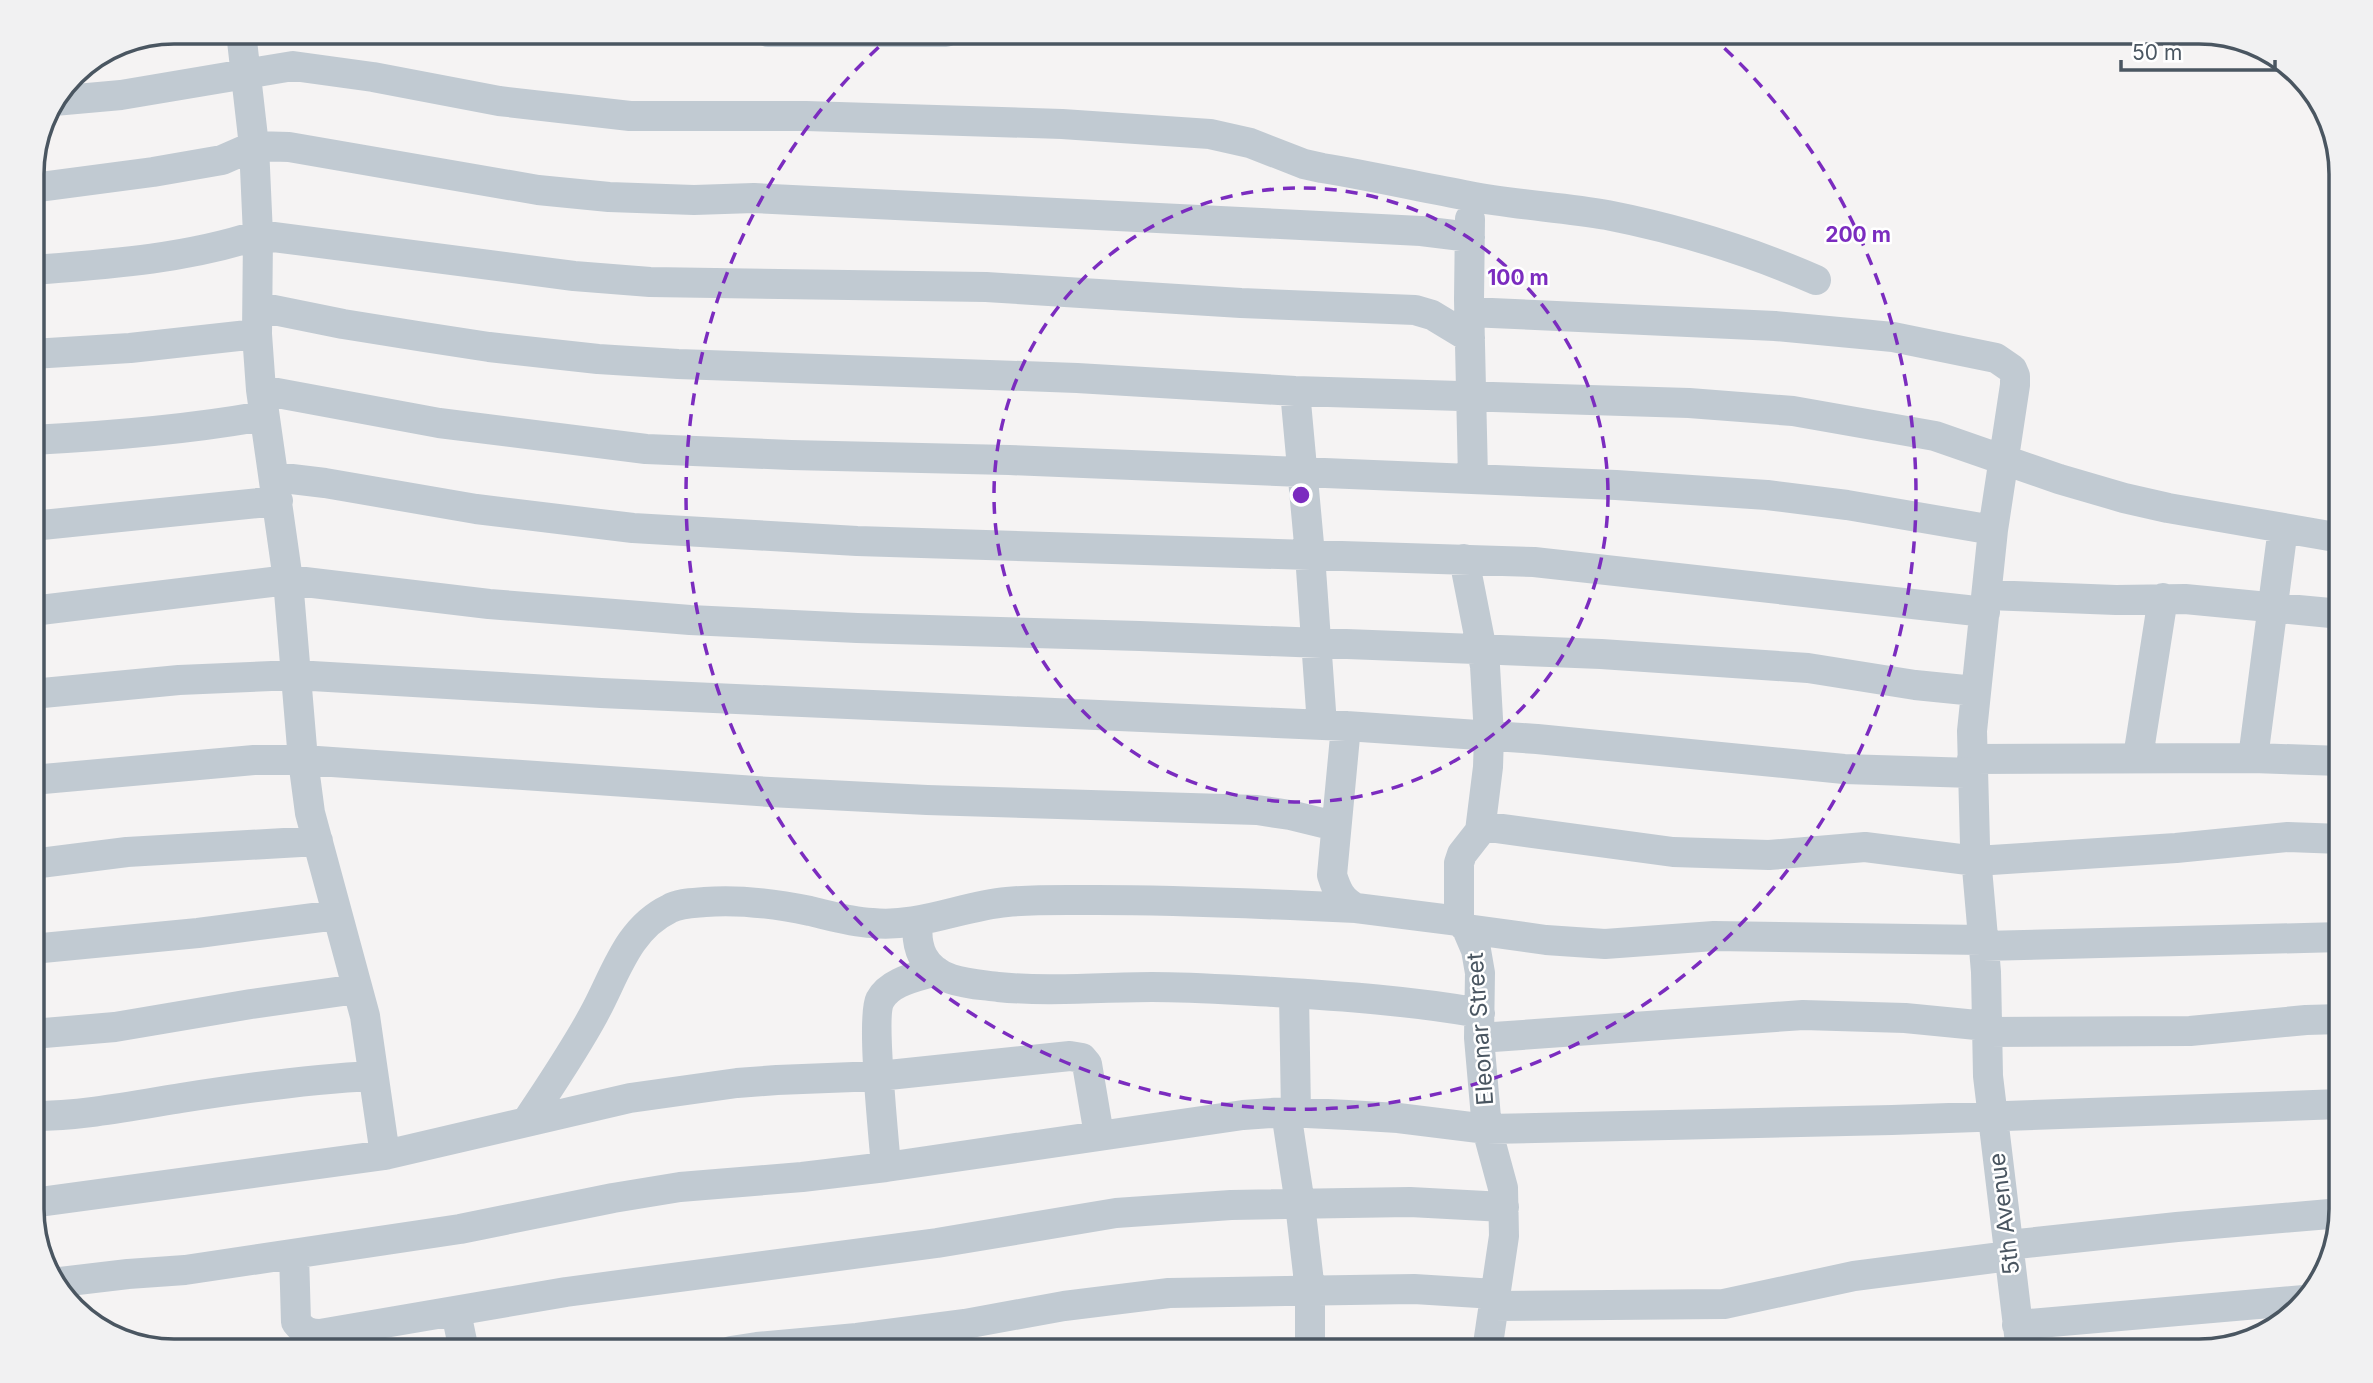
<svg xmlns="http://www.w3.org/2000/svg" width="2373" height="1383" font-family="Inter,sans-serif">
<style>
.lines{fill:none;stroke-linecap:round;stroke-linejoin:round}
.minor{stroke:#c1cad2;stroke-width:30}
.ring{fill:none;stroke:#7b2cbf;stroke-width:3.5;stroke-dasharray:12 9}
.labels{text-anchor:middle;stroke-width:5;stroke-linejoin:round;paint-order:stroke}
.street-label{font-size:23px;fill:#4a5661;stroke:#fff}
.rim{fill:none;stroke:#4a5661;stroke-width:3.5}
.centre{fill:#7b2cbf;stroke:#fff;stroke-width:3.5}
.ring-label{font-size:21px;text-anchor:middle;font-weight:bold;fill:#7b2cbf;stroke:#fff;stroke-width:5;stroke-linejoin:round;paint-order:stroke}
</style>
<rect width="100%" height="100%" fill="#f5f3f3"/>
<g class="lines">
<path class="minor" d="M241 32 254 146 258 235 257 334 261 390 288 580 303 760 310 813 365 1016 385 1155
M768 32H946
M54 101 121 95 293 66 373 77 499 101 630 116H806L1062 124 1210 134 1250 143 1304 164 1322 168C1371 176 1420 187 1469 196 1515 205 1561 207 1607 215 1678 229 1750 251 1816 280
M32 188 153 172 222 160 254 146 289 147 538 190 609 197 694 200 754 198 1421 231 1470 237
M1470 219 1469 300 1473 478
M32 270C109 264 185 259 258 235L574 276 650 282 986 287 1241 303 1415 310 1432 315 1470 338
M259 307 343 324 424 337 489 347 598 359 678 364 1077 378 1295 391 1689 403 1793 411 1935 436 2059 479 2124 498 2168 508 2341 538
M1469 312 1775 326 1893 337 1996 358 2012 369 2015 376V385L1993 530 1972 731 1975 845 1986 972 1988 1076 2021 1351
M32 354 130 348 257 334
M261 390 439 423 646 449 791 455 1009 460 1616 485 1767 495 1847 505 1993 530
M1295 391 1310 555 1322 725
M32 440C109 436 187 430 263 416
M275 477 325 483 476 509 633 528 857 541 1534 562 1985 612
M32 526 278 501
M1987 595 2116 600 2185 599 2341 614
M32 611 288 580 489 604 690 620 857 628 1140 636 1601 654 1808 668 1915 685 1975 691
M32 694 179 680 295 675 601 693 1346 726 1537 739 1844 769 1973 773
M1346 726 1332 875C1337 891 1341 900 1356 908L1459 921 1467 929 1476 950 1480 973 1479 1038 1487 1129 1503 1188 1504 1236 1487 1351
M2138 757 2163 598
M2253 758 2283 528
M1972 759 2253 758 2341 761
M32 780 254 760H303L770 792 927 800 1257 810 1290 815 1335 826
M1481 826 1673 852 1769 855 1865 847 1976 861 2176 848 2288 837 2341 839
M32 864 127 852 318 841
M918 921C915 948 923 969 951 979 965 984 983 985 998 987 1050 992 1100 987 1152 987 1193 987 1233 990 1274 992 1343 996 1411 1001 1480 1013
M1459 921V863L1462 854 1480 831 1488 767 1489 736 1485 666 1464 559
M1467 929 1546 940 1605 944 1714 936 1982 940
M1983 946 2341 937
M32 949 198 933 337 915
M1294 994 1296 1113
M1987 1032 2190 1031 2306 1020 2341 1019
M32 1034 115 1027 251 1004 357 989
M1479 1038 1803 1015 1905 1018 1987 1026
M1286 1112 1300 1204 1310 1291V1351
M32 1116C82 1116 132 1106 181 1098 245 1088 309 1079 373 1076
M527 1121C550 1086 574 1051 594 1014 615 976 627 929 669 909 679 903 694 903 705 902 740 899 776 904 810 911 831 916 851 922 872 923 918 928 962 906 1007 902 1037 899 1067 900 1097 900 1184 900 1270 904 1356 908
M886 1167C884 1140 871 1017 880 1000 890 981 917 977 936 971
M32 1203 385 1155 630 1098 737 1083 777 1080 879 1076 1070 1056 1082 1058 1087 1064 1099 1135
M2008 1245 2177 1227 2341 1213
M294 1254 296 1322C303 1331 309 1334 320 1334L566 1292 937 1243 1116 1213 1231 1205 1410 1202 1504 1207
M52 1283 128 1274 185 1270 460 1229 613 1198 680 1187 802 1177 886 1167 1243 1115 1286 1112 1348 1115 1398 1118 1487 1129 1892 1120 2341 1104
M1493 1306 1724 1304 1854 1276 2009 1256
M456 1312 464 1351
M2017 1325 2304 1300
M731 1351 757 1347 857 1338 965 1324 1064 1306 1169 1293 1414 1289 1495 1294"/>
</g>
<g class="ring">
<circle cx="1301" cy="495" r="307"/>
<path d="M1709 34A615 615 0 1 1 893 34"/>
</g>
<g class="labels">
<g class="street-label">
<text transform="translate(1480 1029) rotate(-94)" y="8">Eleonar Street</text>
<text transform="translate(2004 1214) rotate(-97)" y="8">5th Avenue</text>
</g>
</g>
<path d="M0 0H2373V1383H0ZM174 44H2199A130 130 0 0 1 2329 174V1209A130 130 0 0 1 2199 1339H174A130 130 0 0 1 44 1209V174A130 130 0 0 1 174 44Z" fill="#f1f1f2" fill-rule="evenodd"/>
<path class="rim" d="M174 44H2199A130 130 0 0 1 2329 174V1209A130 130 0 0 1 2199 1339H174A130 130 0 0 1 44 1209V174A130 130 0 0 1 174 44Z"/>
<circle cx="1301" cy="495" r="10" class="centre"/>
<g class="ring-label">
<text x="1858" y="242">200 m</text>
<text x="1518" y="285">100 m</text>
</g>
<path d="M2121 60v10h154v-10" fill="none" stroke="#4a5661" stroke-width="3.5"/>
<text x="2132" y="60" font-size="21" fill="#4a5661" stroke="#ffffff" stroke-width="5" paint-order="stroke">50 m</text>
</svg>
